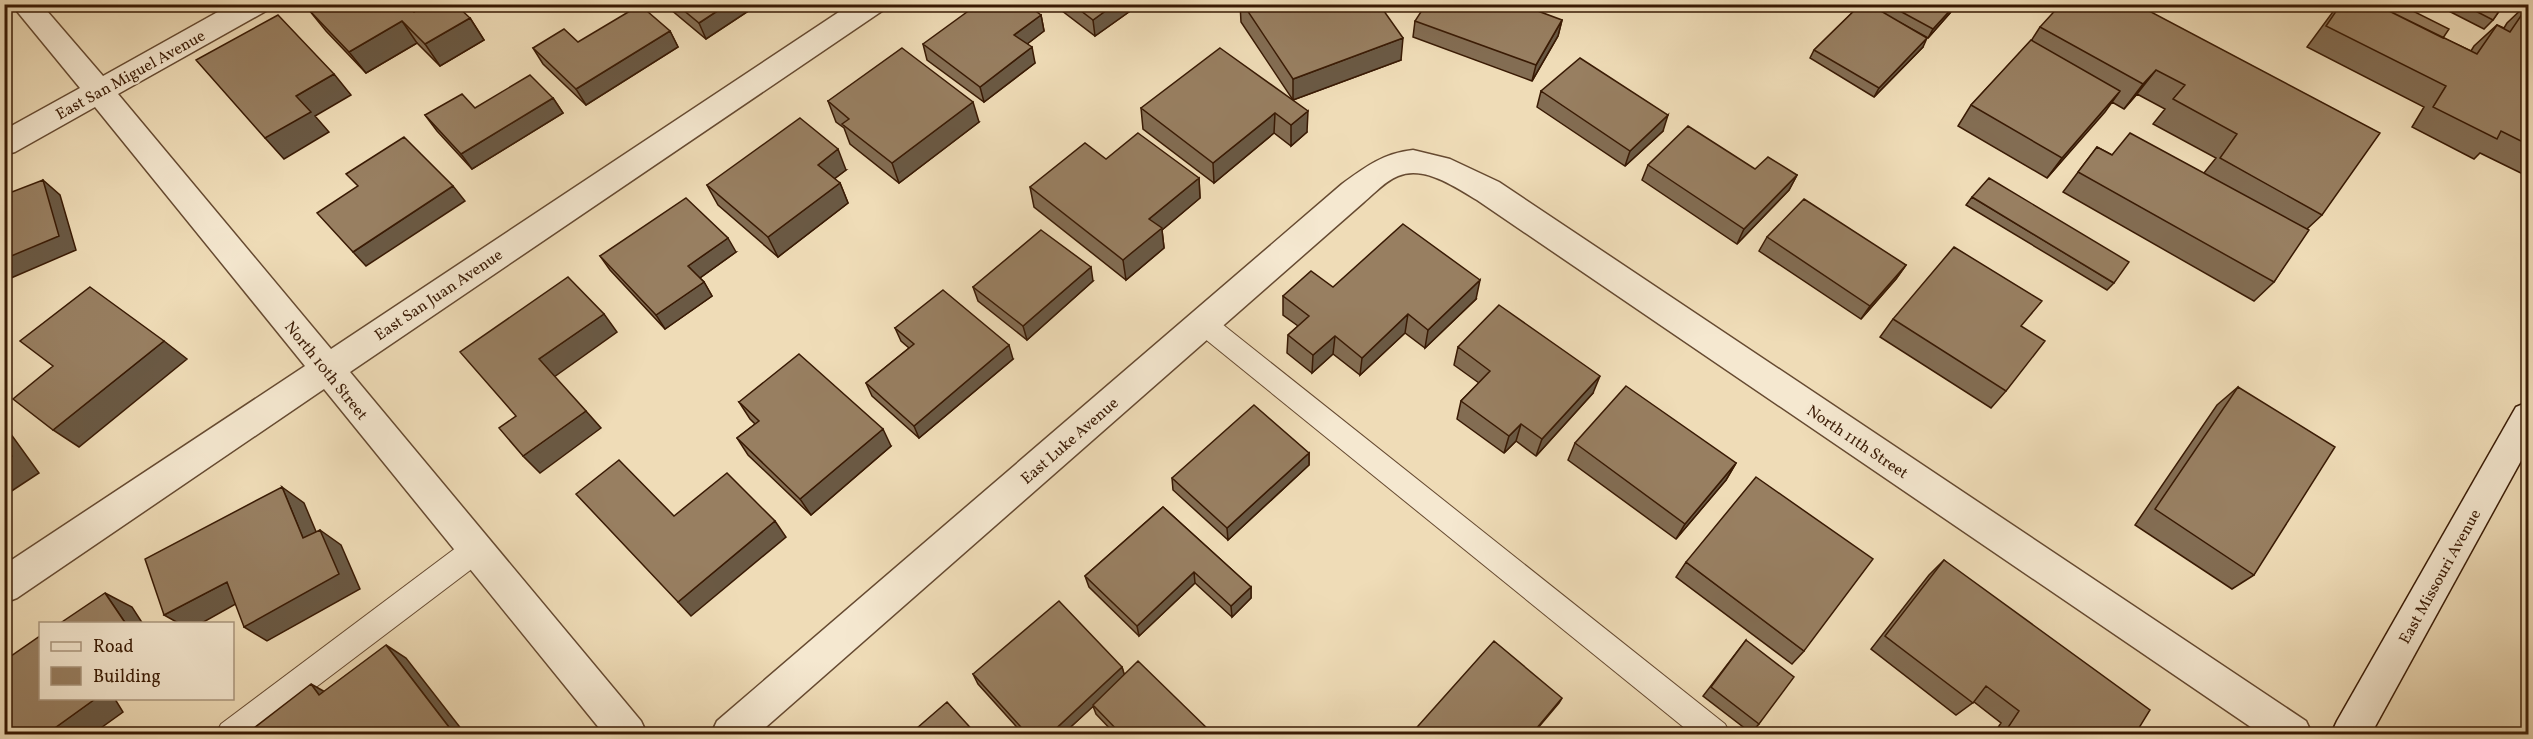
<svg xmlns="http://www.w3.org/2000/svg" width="2533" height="739" font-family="Vollkorn,serif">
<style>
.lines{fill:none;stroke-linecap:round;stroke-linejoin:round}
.service-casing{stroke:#664a31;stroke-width:2}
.minor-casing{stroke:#664a31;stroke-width:3}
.secondary-casing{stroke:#391a04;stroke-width:3}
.service{fill:#f5e8d0;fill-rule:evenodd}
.minor{fill:#f5e8d0;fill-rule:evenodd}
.secondary{fill:#f5e8d0;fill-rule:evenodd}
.wall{fill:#836d53;stroke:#391a04;stroke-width:1.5}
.shaded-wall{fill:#6a5944;stroke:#391a04;stroke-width:1.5}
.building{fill:#987f61;stroke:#391a04;stroke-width:1.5}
.labels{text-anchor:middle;stroke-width:4.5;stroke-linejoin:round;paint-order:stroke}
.street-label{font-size:16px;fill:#391a04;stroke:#f5e8d0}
</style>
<rect width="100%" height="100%" fill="#efdcb7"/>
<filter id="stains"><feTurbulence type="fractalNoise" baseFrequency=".00333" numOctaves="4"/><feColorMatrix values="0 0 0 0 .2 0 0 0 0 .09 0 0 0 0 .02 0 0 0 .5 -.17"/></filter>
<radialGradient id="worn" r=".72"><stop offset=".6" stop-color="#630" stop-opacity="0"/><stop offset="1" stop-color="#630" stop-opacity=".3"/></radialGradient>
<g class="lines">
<g class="service-casing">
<path id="service" d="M1203 313 1212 316 1725 724 1730 734H1692L1194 330 1191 323 1194 316Z
M475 537 485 541 489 550 485 559 254 734H216L221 724 465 541Z"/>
</g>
<g class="minor-casing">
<path id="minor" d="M11 4H41L103 76 232 4H270L266 11 118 94 331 349 851 4H886L882 11 350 372 641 721 647 734H604L324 389 17 598 4 603V565L305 366 95 107 15 152 4 155V130L80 88Z
M1413 150 1450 159 1499 182 2306 721 2312 734H2261L1477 200C1455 187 1424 165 1398 176 1385 181 1375 193 1364 202L758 734H711L717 721 1342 184C1365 167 1384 153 1413 150Z"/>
</g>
<g class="secondary-casing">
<path id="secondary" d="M2528 402V448L2371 734H2331L2337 721 2516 407Z"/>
</g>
<use href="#service" class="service"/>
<use href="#minor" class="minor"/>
<use href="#secondary" class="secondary"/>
</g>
<path class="wall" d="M664 4H759L706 39Z
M1053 4H1140L1095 36Z
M1240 4H1379L1401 60 1293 100 1307 132 1291 146 1274 133 1214 183 1143 129 1141 108 1293 100 1241 22Z
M1744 4H1754L1750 8Z
M1861 4 1955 5 1950 13 1928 38 1899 22 1923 47 1874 97 1810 58 1814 50Z
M2136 4 2322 215 2307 229 2274 282 2254 301 2063 192 2097 147 2112 155 2204 173 2216 158 2153 124 2165 109 2137 94 2124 109 2112 102 2047 178 1958 126 1971 105 2031 41 2040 27Z
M2331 4H2399L2443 38 2471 51 2474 46 2497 25 2504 28 2507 23 2527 4H2529V177L2480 153 2474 159 2412 127 2424 107 2307 47 2335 9 2330 6Z
M2435 4H2504L2493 20 2484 29Z
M309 10 470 18 484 40 440 66 417 43 366 73 326 31Z
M1041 15 1044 31 1027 44 1035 63 984 102 927 60 923 44Z
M1562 20 1558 36 1532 81 1413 37 1415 21Z
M670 31 678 47 586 105 543 64 533 48Z
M1541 91 1663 131 1625 166 1537 107Z
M553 98 563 113 472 169 437 131 425 115 475 108Z
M828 101 979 122 899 183 850 144 844 128 836 122Z
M1106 159 1199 178 1200 198 1162 230 1164 248 1126 280 1034 207 1030 187Z
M1648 165 1755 169 1797 175 1789 190 1737 244 1642 180Z
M846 170 834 179 840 183 848 203 778 257 718 205 707 185Z
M1972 197 2114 283 2107 290 1966 205Z
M1767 237 1906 265 1896 279 1861 319 1759 251Z
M736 252 700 278 704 282 712 296 665 329 610 270 600 256Z
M1093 281 1027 340 978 301 973 287Z
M1333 287 1476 299 1425 348 1405 333 1360 375 1333 354 1312 373 1287 353 1288 335 1298 326 1283 315V296Z
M1893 319 2021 326 2006 391 1991 408 1880 337Z
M895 328 1013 359 919 438 872 396 866 383 909 348 901 341Z
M1458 347 1593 393 1536 456 1516 441 1504 453 1457 419 1461 401 1479 383 1454 365Z
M2238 387 2254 575 2232 589 2135 525 2217 405Z
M739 402 891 446 811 515 748 455 737 438 755 424 750 419Z
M1575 443 1736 463 1726 480 1676 539 1568 460Z
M1309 453V465L1228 540 1173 490 1172 478Z
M1163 507 1251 587V598L1232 617 1195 583 1139 636 1089 587 1085 576Z
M1944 560 2137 731 2142 735H1993L2001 723 1974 702 1956 715 1871 649 1929 575Z
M1686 562 1804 651 1792 664 1676 577Z
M1746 640 1759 724 1751 733 1703 696Z
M1122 667 1124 674 1214 735H1116L1096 714 1093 706 1062 735H1024L978 684 973 674Z"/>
<path class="shaded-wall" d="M406 4H449L419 23Z
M728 4H759L706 39 699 23Z
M1115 4H1140L1095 36 1093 20Z
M1955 5 1950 13 1928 38 1933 29Z
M1041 15 1044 31 1018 51 1014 35Z
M470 18 484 40 440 66 425 44Z
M1562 20 1558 36 1532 81 1536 65Z
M402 21 417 43 366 73 349 52Z
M670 31 678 47 586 105 576 89Z
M1403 38 1401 60 1293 100V79Z
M1927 38 1923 47 1874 97 1879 88Z
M1032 47 1035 63 984 102 980 87Z
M2156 70 2137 94 2124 109 2143 84Z
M334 74 351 95 315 116 329 132 284 159 265 138 296 96Z
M2120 91 2105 112 2047 178 2062 158Z
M553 98 563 113 472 169 461 154Z
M973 102 979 122 899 183 892 163Z
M1308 111 1307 132 1291 146V125Z
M1275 113 1274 133 1214 183 1213 163Z
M1668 115 1663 131 1625 166 1630 151Z
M838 149 846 170 826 185 818 165Z
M1797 175 1789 190 1737 244 1744 229Z
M1199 178 1200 198 1162 230 1164 248 1126 280 1123 260 1149 219Z
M43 180 60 195 76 250 4 281V259Z
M840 183 848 203 778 257 768 237Z
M453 186 465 201 366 266 353 252Z
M728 238 736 252 697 280 688 266Z
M1906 265 1896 279 1861 319 1870 306Z
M1091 267 1093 281 1027 340 1023 326Z
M1480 280 1476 299 1425 348 1428 330Z
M704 282 712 296 665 329 656 315Z
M604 314 617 332 554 377 539 359Z
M1408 314 1405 333 1360 375 1362 358Z
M1335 336 1333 354 1312 373 1313 355Z
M164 341 187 359 79 447 53 430Z
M1009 345 1013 359 919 438 914 426Z
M1600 376 1593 393 1536 456 1542 439Z
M586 411 601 428 540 473 523 456Z
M1521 424 1516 441 1504 453 1509 436Z
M4 428 8 430 39 473 4 496Z
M883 429 891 446 811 515 800 499Z
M1309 453V465L1228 540 1227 528Z
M1736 463 1726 480 1676 539 1685 524Z
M282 487 304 503 325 553 303 538Z
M775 521 786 537 691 616 678 602Z
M320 530 341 545 360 589 267 641 244 627Z
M1194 572 1195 583 1139 636 1137 626Z
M227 582 250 596 200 624H180L164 615Z
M1251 587V598L1232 617 1231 606Z
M105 593 132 607 143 624H126Z
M386 645 406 658 466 735H455Z
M1122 667 1125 677 1062 735H1049Z
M311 684 334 697 319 695Z
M1562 698 1559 703 1532 735H1531Z
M95 699H115L123 712 91 735H45Z"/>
<path class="building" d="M319 4H407L414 12 427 4H455L470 18 425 44 402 21 349 52 309 10Z
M676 4H728L699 23Z
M978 4H1026L1041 15 1014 35 1032 47 980 87 923 44Z
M1072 4H1115L1093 20Z
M1243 4H1379L1403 38 1293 79Z
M1426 4H1519L1562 20 1536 65 1415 21Z
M1861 4H1869L1927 38 1879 88 1814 50Z
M1887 4H1955V5L1933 29Z
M2061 4H2136L2380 133 2322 215 2220 158 2237 134 2173 99 2185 85 2156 70 2143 84 2040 27Z
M2341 4H2375L2477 54 2497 25 2510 32 2529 4V145L2501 131 2497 139 2433 107 2446 86 2326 26Z
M2375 4H2399L2449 29 2443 38Z
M2462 4H2504L2493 20Z
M640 5 670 31 576 89 533 48 564 29 578 42Z
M278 15 334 74 296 96 311 112 265 138 196 60Z
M2031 40 2120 91 2062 158 1971 105Z
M902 48 973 102 892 163 842 124 849 119 828 101Z
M1220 48 1308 111 1291 125 1275 113 1213 163 1141 108Z
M1580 58 1668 115 1630 151 1541 91Z
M530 75 553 98 461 154 425 115 462 94 475 108Z
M800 118 838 149 818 165 840 183 768 237 707 185Z
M1688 126 1755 169 1768 157 1797 175 1744 229 1648 165Z
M1138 133 1199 178 1149 219 1162 228 1123 260 1030 187 1085 143 1106 159Z
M2130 133 2309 230 2274 282 2078 172 2097 147 2112 155Z
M404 137 453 186 353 252 317 213 358 186 346 174Z
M1989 178 2129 262 2114 283 1972 197Z
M43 180 59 236 4 259V195Z
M686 198 728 238 688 266 704 282 656 315 600 256Z
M1804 199 1906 265 1870 306 1767 237Z
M1403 224 1480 280 1428 330 1408 314 1362 358 1335 336 1313 355 1288 335 1309 316 1283 296 1311 271 1333 287Z
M1041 230 1091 267 1023 326 973 287Z
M1954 247 2042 301 2021 326 2045 341 2006 391 1893 319Z
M568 277 604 314 539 359 586 411 523 456 499 428 516 416 460 352Z
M90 287 164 341 53 430 13 399 53 366 20 341Z
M943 290 1009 345 914 426 866 383 914 344 895 328Z
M1499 305 1600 376 1542 439 1521 424 1509 436 1461 401 1490 371 1458 347Z
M799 354 883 429 800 499 737 438 759 421 739 402Z
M1626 386 1736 463 1685 524 1575 443Z
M2238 387 2335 447 2254 575 2155 509Z
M1254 405 1309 453 1227 528 1172 478Z
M4 446 12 456 4 461Z
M619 460 674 516 727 473 775 521 678 602 576 494Z
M1756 477 1873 559 1804 651 1686 562Z
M282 487 303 538 320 530 339 574 244 627 227 582 164 615 145 559Z
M1163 507 1251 587 1231 606 1194 572 1137 626 1085 576Z
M1944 560 2150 710 2137 731 2142 735H2003L2019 711 1986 686 1973 703 1885 636Z
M105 593 126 624H59Z
M1059 601 1122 667 1049 735H1028L973 674Z
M40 636V699H95L45 735H4V661Z
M1746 640 1794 677 1759 724 1711 687Z
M1494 641 1562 698 1531 735H1410Z
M386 645 455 735H245L311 684 319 695Z
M1138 661 1214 735H1122L1093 705Z
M947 702 977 735H909Z"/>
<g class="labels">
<g class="street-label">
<text transform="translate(130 74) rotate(-29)" y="6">East San Miguel Avenue</text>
<text transform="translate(438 294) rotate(-34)" y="6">East San Juan Avenue</text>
<text transform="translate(327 370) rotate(51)" y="6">North 10th Street</text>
<text transform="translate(1069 440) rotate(-41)" y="6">East Luke Avenue</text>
<text transform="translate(1858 441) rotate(34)" y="6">North 11th Street</text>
<text transform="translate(2439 576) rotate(-61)" y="6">East Missouri Avenue</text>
</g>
</g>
<rect width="2533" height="739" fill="none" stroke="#efdcb7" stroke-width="24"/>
<rect x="6" y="6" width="2521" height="727" fill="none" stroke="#391a04" stroke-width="3"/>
<rect x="12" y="12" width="2509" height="715" fill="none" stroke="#391a04" stroke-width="1.5"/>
<rect x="39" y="622" width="195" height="78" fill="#f5e8d0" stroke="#aa967e" stroke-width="1.5"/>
<rect x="51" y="642" width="30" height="9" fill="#f5e8d0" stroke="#aa967e" stroke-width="1.5"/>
<text x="93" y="652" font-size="18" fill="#391a04">Road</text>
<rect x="51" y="667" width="30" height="18" fill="#987f61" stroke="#aa967e" stroke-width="1.5"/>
<text x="93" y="682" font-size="18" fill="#391a04">Building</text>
<rect width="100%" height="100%" filter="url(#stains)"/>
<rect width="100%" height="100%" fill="url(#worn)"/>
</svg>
